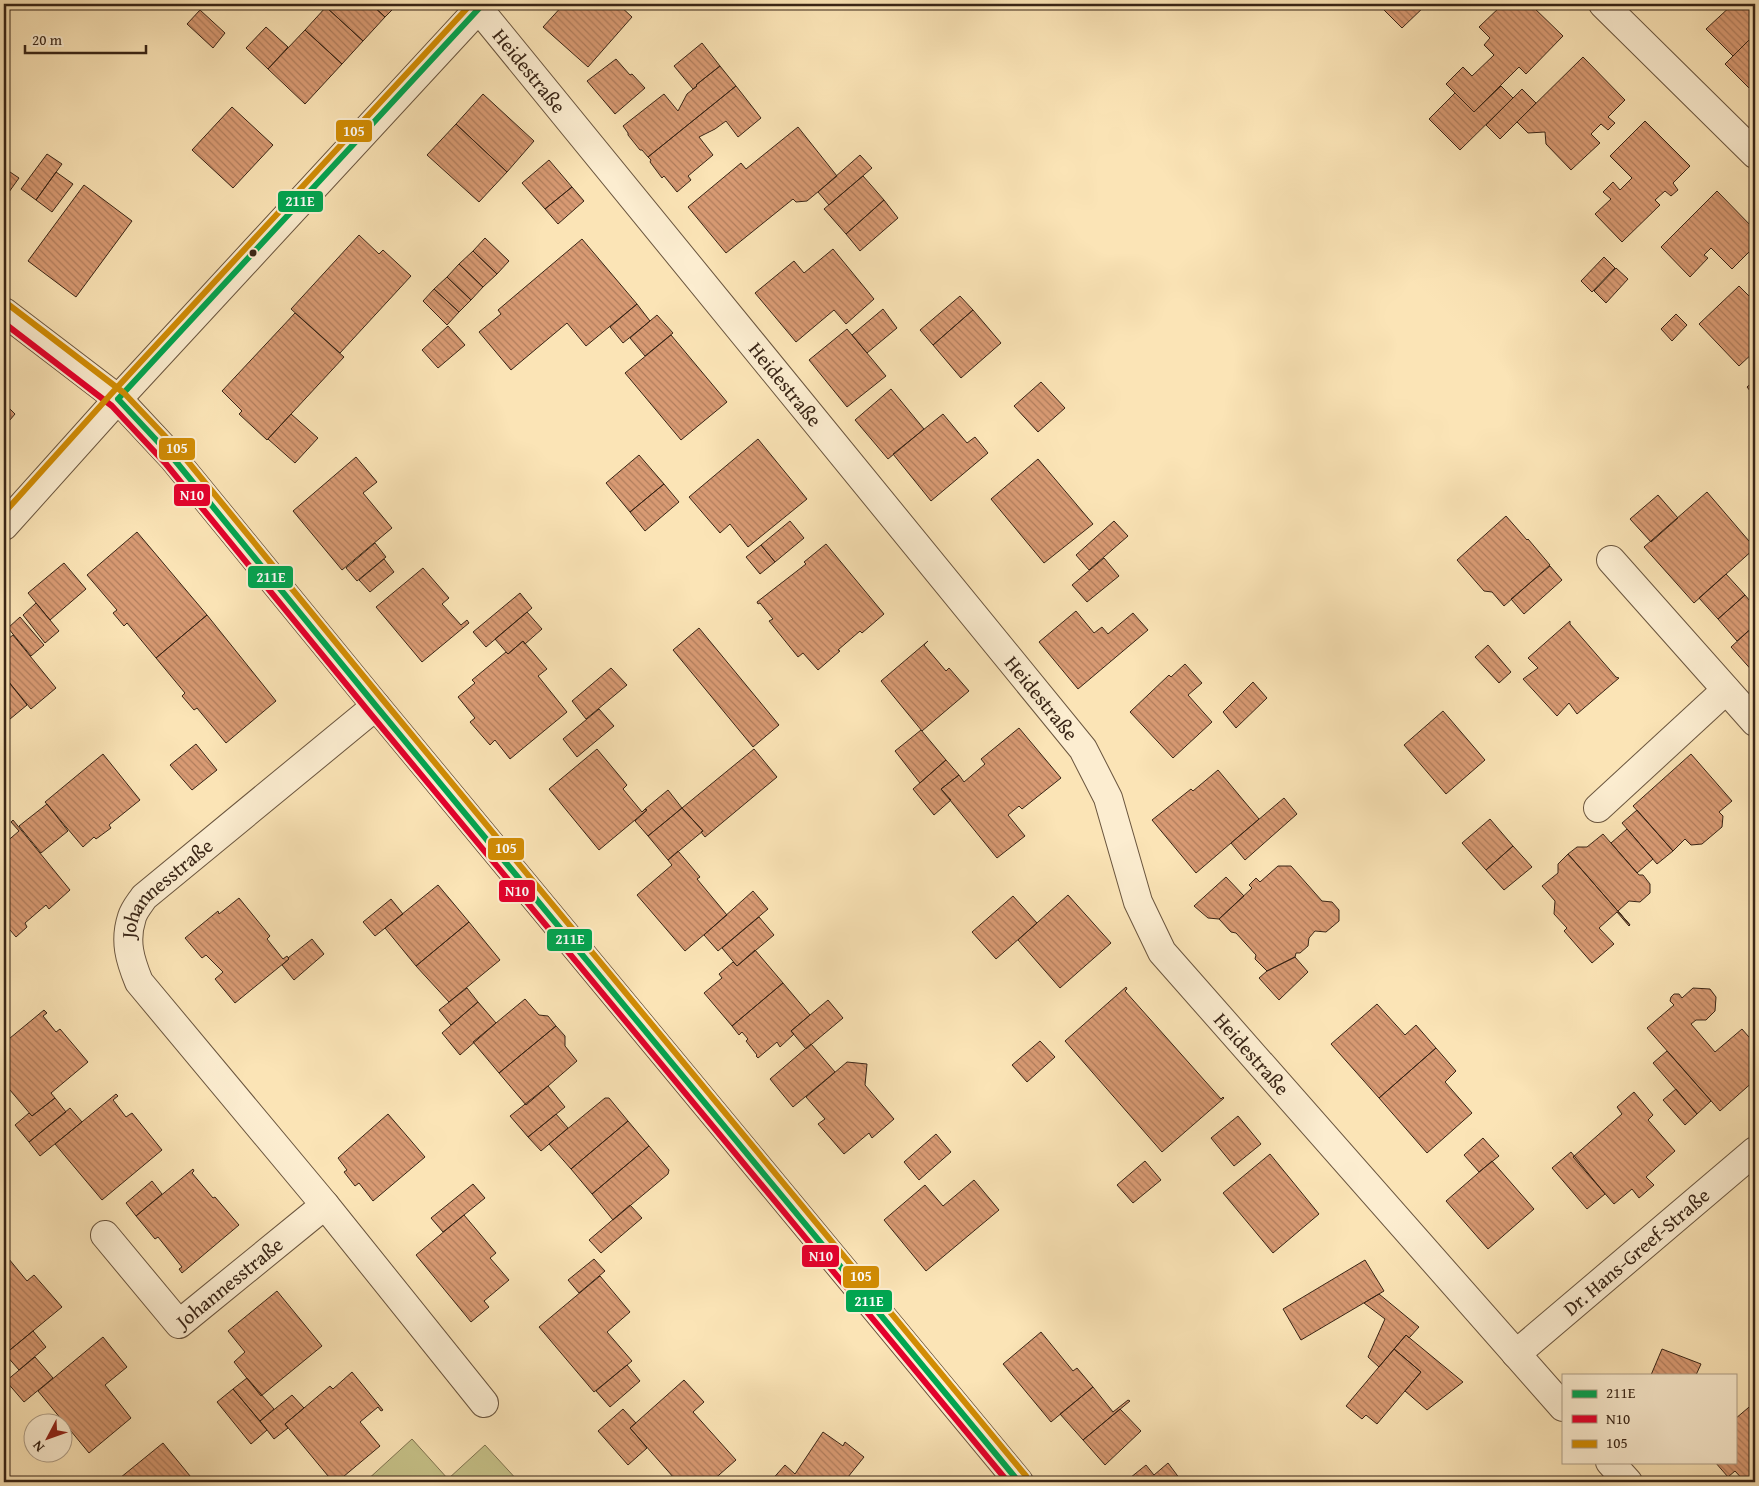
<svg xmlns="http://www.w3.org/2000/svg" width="1759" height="1486" font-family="'Gentium Book Plus',serif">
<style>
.green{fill:#c6c289;stroke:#807450}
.building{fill:url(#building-back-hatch);stroke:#392516}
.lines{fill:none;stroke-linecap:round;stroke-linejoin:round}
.minor-casing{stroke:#6a553e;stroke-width:30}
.minor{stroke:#fcedd0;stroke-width:28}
.bus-1-casing{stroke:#fcedd0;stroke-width:10}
.bus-2-casing{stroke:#fcedd0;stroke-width:10}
.bus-3-casing{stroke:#fcedd0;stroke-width:10}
.bus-1{stroke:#00a651;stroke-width:6}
.bus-2{stroke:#e4002b;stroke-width:6}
.bus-3{stroke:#d18c04;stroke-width:6}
.bus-dot{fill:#392516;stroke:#fcedd0;stroke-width:2}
.labels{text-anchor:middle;stroke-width:4;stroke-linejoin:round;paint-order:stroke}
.street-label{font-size:20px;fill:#392516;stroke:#fcedd0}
.line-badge{stroke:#fcedd0;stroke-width:2}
.badge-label{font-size:14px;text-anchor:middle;font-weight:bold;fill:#fff}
</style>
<defs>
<pattern id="building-back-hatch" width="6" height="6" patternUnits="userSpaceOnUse" patternTransform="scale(1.25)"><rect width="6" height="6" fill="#d89a73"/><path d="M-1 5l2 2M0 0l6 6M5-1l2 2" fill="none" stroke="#b07d5d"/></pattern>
</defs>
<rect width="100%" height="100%" fill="#fbe4b6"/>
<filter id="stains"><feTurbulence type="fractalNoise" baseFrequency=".004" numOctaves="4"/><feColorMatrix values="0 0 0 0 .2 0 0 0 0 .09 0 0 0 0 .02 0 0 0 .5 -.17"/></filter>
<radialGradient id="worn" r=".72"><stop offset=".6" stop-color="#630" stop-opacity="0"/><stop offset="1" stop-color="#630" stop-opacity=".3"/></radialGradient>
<path class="green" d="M412 1439 448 1479 485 1445 519 1482H365Z"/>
<path class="building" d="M329 4H371L385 17 363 41 326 7Z
M371 4H398L385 17Z
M564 4H618L632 17 588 67 543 27Z
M1391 4H1427L1402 28 1384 10Z
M1503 4H1530L1563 36 1526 74 1519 67 1474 112 1446 84 1463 67 1472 76 1494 55 1484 45 1490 38 1479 27Z
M1733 4H1747L1755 12V34L1733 56 1706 29Z
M326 7 363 41 342 64 305 30Z
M200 10 225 33 213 48 187 24Z
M266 27 288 47 268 69 246 48Z
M305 30 342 64 305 104 268 69Z
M1755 34V94L1725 64Z
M702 43 720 66 696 85 697 86 693 89 674 66Z
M1583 57 1625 100 1608 117 1615 123 1608 130 1601 124 1591 134 1600 143 1571 170 1546 144 1545 132 1528 133 1517 122Z
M616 59 630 75 632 74 645 88 615 114 587 81Z
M720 66 736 86 648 157 642 150H640L628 135V133L623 126 664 94 678 111 687 94 697 86 696 85Z
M736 86 761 118 738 137 726 121 715 129 699 137 713 155 688 176 691 180 677 192 664 176 662 178 650 162 651 160 648 157Z
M1501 86 1513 98 1460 150 1429 119 1455 93 1474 112Z
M1522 89 1536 103 1500 139 1486 125Z
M483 94 534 141 507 172 456 124Z
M232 107 273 145 233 188 192 150Z
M1645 121 1690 166 1673 183 1678 190 1671 196 1665 191 1655 200 1660 205 1622 242 1595 214 1611 199 1603 192 1613 182 1620 190 1632 178 1610 156Z
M456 124 507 172 479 202 427 155Z
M798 127 837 176 807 201 796 202 793 199 726 253 688 207 741 163 746 169Z
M47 154 62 164 36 200 21 189Z
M860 155 872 168 829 205 818 192Z
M549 160 572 187 545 209 522 183Z
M4 168 19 178 4 199Z
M56 172 73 184 52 212 36 200Z
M863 176 884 200 846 234 824 209Z
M84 185 132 221 76 297 28 261Z
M572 187 584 201 558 224 545 209Z
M1717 191 1755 230V246L1732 269 1711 248 1704 255 1708 258 1690 277 1661 247Z
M884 200 898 218 860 251 846 234Z
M359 235 379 254 383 250 411 276 340 353 291 309Z
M485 238 509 261 497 274 473 251Z
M582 239 637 304 586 346 567 323 511 370 479 332 501 314 498 310Z
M833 249 874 299 846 324 834 310 796 342 755 293 794 261 804 273Z
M473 251 497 274 483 287 459 264Z
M1604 257 1615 268 1592 292 1581 281Z
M459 264 483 287 471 300 447 277Z
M1616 268 1628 279 1606 303 1594 291Z
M447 277 471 300 459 312 434 289Z
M1739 286 1753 300 1755 298V351L1739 366 1699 324Z
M434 289 459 312 447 325 423 301Z
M960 296 973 310 933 345 920 330Z
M637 304 650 321 623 343 610 327Z
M883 309 897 328 867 353 852 335Z
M973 310 1001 343 961 378 933 345Z
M295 313 344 357 267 440 239 414 242 411 222 391Z
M1676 314 1687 325 1672 341 1661 329Z
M657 315 673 333 645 356 630 338Z
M448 326 465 345 438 368 422 350Z
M847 329 886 376 847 407 809 360Z
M671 335 727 402 681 440 625 373Z
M1755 380V397L1747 387Z
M1041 382 1065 408 1038 432 1014 406Z
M891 389 924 429 888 459 855 420Z
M4 403 15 414 4 427Z
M291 414 318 438 295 463 268 439Z
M943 414 967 443 975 437 988 453 931 501 893 454Z
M758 439 807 499 748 547 730 524 720 533 689 497Z
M639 455 664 484 630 512 606 483Z
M356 457 377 482 363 493 392 528 342 570 293 511Z
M1038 459 1093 524 1044 563 991 499Z
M664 484 679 502 645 531 630 512Z
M1707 492 1755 548 1694 603 1644 547Z
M1658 495 1678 518 1651 542 1630 519Z
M1506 516 1527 540 1528 539 1550 565 1504 606 1492 592 1484 591 1457 560Z
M790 521 804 538 775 562 761 545Z
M1114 521 1128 536 1089 570 1076 555Z
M137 532 207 615 156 658 127 623 124 626 113 613 117 610 87 575Z
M375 543 386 557 357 581 346 568Z
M826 544 884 614 862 633 860 631 838 650 840 651 818 670 803 653 798 657 769 621 773 619 760 603 758 604 757 602 806 564 804 562Z
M761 545 775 562 760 574 746 557Z
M1104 558 1119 576 1087 602 1072 585Z
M384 559 394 572 370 592 359 580Z
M64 563 86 589 50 620 28 593Z
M1550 566 1562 580 1524 614 1511 599Z
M423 568 449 598 442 604 461 625 467 620 469 623 422 662 376 607Z
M1726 574 1745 595 1718 619 1699 598Z
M520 593 532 608 486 647 473 632Z
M1745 595 1755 607V625L1737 641 1718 619Z
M36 603 59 631 45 643 23 615Z
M1076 611 1094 633 1102 627 1108 634 1133 613 1148 630 1078 689 1039 642Z
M527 612 542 629 525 644 523 641 508 654 495 639Z
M207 615 276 701 226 743 197 708 194 710 182 696 185 693 156 658Z
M20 617 44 645 31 656 8 628Z
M1570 621V624L1616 677 1619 678 1577 714 1569 703 1557 716 1523 679 1538 668 1528 658Z
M1755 625V674L1731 647Z
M699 628 779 725 753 747 673 650Z
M13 635 56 688 31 709 4 676V642Z
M523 641 547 669 538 676 567 712 510 759 495 740 490 745 470 722 475 718 458 697 475 683 472 680 506 652 508 654Z
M928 641 924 645 946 671 949 668 969 691 922 731 881 681Z
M1488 645 1511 672 1499 683 1475 657Z
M1185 664 1202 683 1188 695 1212 722 1173 758 1130 712 1169 675 1171 677Z
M611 668 627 685 586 719 572 701Z
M4 676 27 705 4 724Z
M1253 682 1267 698 1236 728 1223 712Z
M599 709 614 726 577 757 563 739Z
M1443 711 1485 760 1446 794 1404 745Z
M1019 728 1061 778 1022 809 1019 806 1008 815 1025 836 997 858 941 789 959 775 964 782 985 764 981 759Z
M921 730 946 760 920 783 895 751Z
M196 744 217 770 192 790 170 765Z
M597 749 627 785 623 789 642 812 645 809 647 810 599 850 549 789Z
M754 749 777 777 705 837 701 832 703 831 682 808Z
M103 754 140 800 109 825 111 828 96 839 94 837 83 847 45 802Z
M1691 754 1732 801 1719 812 1723 816 1722 827 1702 844 1691 845 1685 839 1673 851 1633 806Z
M946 760 959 775 941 789 951 800 934 815 913 789Z
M1218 770 1259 819 1196 873 1152 820 1191 789 1193 791Z
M668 790 682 808 648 836 635 821 647 810 645 809Z
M1284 798 1297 814 1245 860 1231 843Z
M47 804 68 831 41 853 19 826Z
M682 808 703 831 668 860 648 836Z
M1637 810 1673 851 1657 864 1622 823Z
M1490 819 1513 846 1486 870 1462 843Z
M13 820 70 890 49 909 46 905 25 923 27 927 16 937 4 923V844L19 831 11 822Z
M1627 829 1653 859 1637 873 1611 843Z
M1603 834 1639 875H1643L1650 884V893L1640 902 1629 901 1618 911 1630 925 1568 854 1577 847H1587Z
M1513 846 1532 867 1504 890 1486 870Z
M678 851 700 877 697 879 727 915 685 951 637 895 672 865 668 860Z
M1568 854 1630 925 1629 926 1617 912 1599 928 1614 944 1592 963 1564 931 1567 928 1554 914 1555 901 1542 886 1558 873V864Z
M1278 866H1291L1322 901 1332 902 1339 910V921L1326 932 1315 931 1309 938 1308 946 1300 953H1296L1295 957 1267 971 1255 959 1256 955 1236 933 1231 932 1219 919 1252 888 1249 885 1256 878 1260 882Z
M1226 877 1244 896 1219 919 1208 918 1194 906Z
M438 885 469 922 416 966 385 928Z
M753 891 768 909 718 951 704 935Z
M1068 895 1111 943 1060 988 1018 940Z
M1013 896 1037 923 996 959 972 932Z
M239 898 270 936 267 939 283 959 287 956 289 959 235 1003 215 979 223 972 206 955 202 958 185 938 218 911 219 914Z
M391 899 403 914 375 936 363 922Z
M759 917 774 935 737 966 722 948Z
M469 922 500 960 449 1002 416 966Z
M312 939 324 954 294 980 282 965 289 959 288 958Z
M755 950 783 983 732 1026 704 993 722 978 719 974 733 962 737 966Z
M1295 957 1308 972 1279 1000 1259 978 1267 971Z
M783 983 810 1015 791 1031 794 1034 780 1047 777 1042 758 1058 756 1056 757 1055 746 1041 748 1039 742 1032 739 1035 732 1026Z
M1126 987 1127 989 1125 991 1221 1099 1223 1097 1224 1098 1162 1152 1065 1041Z
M467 988 478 1002 451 1025 439 1010Z
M1693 988 1710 989 1716 997 1715 1011 1706 1020H1696L1691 1024 1715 1052 1742 1029 1755 1044V1080L1720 1111 1647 1028 1674 1005 1670 1001 1671 997 1674 994H1679L1682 998Z
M525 999 539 1015 548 1016 556 1026 499 1073 473 1042Z
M828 1000 843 1018 806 1049 791 1031Z
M478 1002 496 1023 460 1055 442 1033Z
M1377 1004 1405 1035 1416 1025 1436 1048 1379 1098 1331 1044Z
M44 1010 47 1013 43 1016 56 1032 60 1029 88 1062 51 1093 55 1098 32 1116 4 1083V1043Z
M556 1026 565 1036V1046L577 1061 526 1105 499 1073Z
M1040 1041 1055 1057 1027 1082 1012 1065Z
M811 1044 835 1072 793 1107 770 1079Z
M1436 1048 1456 1071 1445 1082 1472 1113 1427 1153 1379 1098Z
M1667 1051 1711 1101 1697 1114 1653 1063Z
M847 1062 867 1064 865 1085 894 1119 872 1138 869 1133 844 1154 818 1124 825 1119 806 1097Z
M548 1086 565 1107 528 1137 510 1116Z
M1676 1089 1697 1114 1685 1125 1663 1100Z
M1634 1092 1653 1115 1648 1120 1675 1151 1646 1177 1654 1185 1639 1198 1632 1189 1614 1204 1573 1157 1622 1114 1617 1107Z
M116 1094 118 1096 113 1100 126 1117 132 1113 162 1150 102 1200 55 1144Z
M55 1098 66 1112 29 1142 15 1125 29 1113 32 1116Z
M605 1098H609L628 1121 571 1169 549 1144Z
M70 1108 82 1122 40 1156 29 1142Z
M388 1114 425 1157 373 1201 359 1183 355 1186 344 1172 347 1170 338 1158Z
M556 1114 568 1128 541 1151 528 1137Z
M1238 1116 1261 1144 1234 1166 1211 1138Z
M628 1121 649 1146 592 1194 571 1169Z
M936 1134 951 1152 919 1180 904 1162Z
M1483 1138 1499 1156 1479 1172 1464 1155Z
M649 1146 669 1170 668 1174 613 1220 592 1194Z
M1571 1152 1605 1194 1587 1209 1552 1168Z
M1270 1154 1319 1214 1273 1253 1223 1193Z
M1145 1161 1161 1180 1133 1203 1117 1185Z
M1492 1161 1534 1209 1488 1249 1446 1201Z
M193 1169 194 1171 192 1173 213 1198 215 1197 239 1225 182 1273 179 1269 182 1267 158 1237 155 1239 136 1216Z
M974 1180 999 1210 926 1271 884 1220 925 1185 943 1206Z
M152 1181 162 1194 136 1216 126 1203Z
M473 1184 485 1198 443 1232 431 1218Z
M630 1205 642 1218 601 1253 589 1240Z
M464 1215 496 1253 490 1258 509 1280 484 1301 489 1307 471 1322 416 1255Z
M4 1253 27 1281 34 1275 62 1307 5 1354 4 1352Z
M594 1259 605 1271 579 1293 568 1280Z
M1365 1260 1384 1291 1301 1340 1283 1309Z
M600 1276 630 1312 607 1332 632 1361 594 1392 539 1327Z
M277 1291 322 1346 261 1396 234 1362 245 1352 228 1331Z
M1379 1294 1419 1327 1409 1338 1406 1335 1379 1367 1368 1357 1385 1319 1364 1303Z
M33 1331 46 1347 19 1370 5 1354Z
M1041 1332 1073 1371 1077 1368 1093 1387 1051 1422 1003 1364Z
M1406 1335 1463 1382 1427 1410 1405 1391 1421 1372 1394 1349Z
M103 1337 127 1367 105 1385 131 1418 89 1453 38 1391Z
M1394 1349 1421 1372 1377 1424 1366 1415 1362 1419 1346 1406Z
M1662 1349 1701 1364 1696 1375H1651Z
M35 1357 53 1378 24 1402 6 1381Z
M627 1365 640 1381 610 1407 596 1391Z
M352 1372 383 1410 381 1411 378 1407 360 1422 380 1446 337 1482H333L285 1424 330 1386 333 1389Z
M247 1378 274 1409 260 1421 233 1389Z
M684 1380 704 1402 693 1412 736 1460 711 1482H675L673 1480 674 1478 630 1428Z
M1093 1387 1113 1412 1128 1400 1130 1401 1083 1440 1060 1414Z
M233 1389 267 1430 251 1444 217 1402Z
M292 1395 304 1408 285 1424 288 1428 274 1439 260 1421Z
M1755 1402V1482H1745L1735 1471 1728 1477 1715 1462H1735V1419Z
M623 1409 636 1423 630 1428 647 1448 628 1465 598 1431Z
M1120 1409 1141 1431 1105 1465 1083 1440Z
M823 1432 843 1446 845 1442 864 1457 848 1477 851 1480 849 1482H839L835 1479 831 1482H770L785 1465 795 1474Z
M163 1443 195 1482H115Z
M1168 1463 1180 1479 1177 1482H1125L1146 1465 1154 1475Z"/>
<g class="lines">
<g class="minor-casing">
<g id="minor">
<path d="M1603 4 1755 154"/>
<path id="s1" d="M478 8 1083 749 1108 798 1138 902 1162 952 1563 1407"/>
<path d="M4 312 118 399 173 458 376 706 1019 1482"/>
<path d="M4 526 118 399 483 4"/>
<path d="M1611 560 1755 722"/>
<path d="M1598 808 1726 690"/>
<path d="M325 1205 484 1403"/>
<path id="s2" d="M105 1235 179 1324 325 1205 139 982C130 960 124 941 132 917 134 910 140 903 144 897L376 706"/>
<path id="s3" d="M1516 1354 1755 1151"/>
<path d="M1610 1462 1628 1482"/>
</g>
</g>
<use href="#minor" class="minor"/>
<g class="bus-1-casing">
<path id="bus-1" d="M118 399 173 458 376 706 1019 1482
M118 399 483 4"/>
</g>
<g class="bus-2-casing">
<path id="bus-2" d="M4 323 112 406 166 464 369 712 1008 1482"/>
</g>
<g class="bus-3-casing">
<path id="bus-3" d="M9 305 124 393 180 452 383 700 1026 1476
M4 513 112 393 471 4"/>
</g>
<use href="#bus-1" class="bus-1"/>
<use href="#bus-2" class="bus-2"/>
<use href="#bus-3" class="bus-3"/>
</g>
<circle class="bus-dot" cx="253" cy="253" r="4.5"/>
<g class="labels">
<g class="street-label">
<text dy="7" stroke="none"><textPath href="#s1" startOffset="81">Heidestraße</textPath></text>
<text dy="7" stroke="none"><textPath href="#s1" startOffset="486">Heidestraße</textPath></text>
<text dy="7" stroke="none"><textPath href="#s1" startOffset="891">Heidestraße</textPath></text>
<text dy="7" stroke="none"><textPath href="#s2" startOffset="705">Johannesstraße</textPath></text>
<text dy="7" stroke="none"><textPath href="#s1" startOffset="1311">Heidestraße</textPath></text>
<text dy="7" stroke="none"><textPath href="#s3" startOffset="158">Dr. Hans-Greef-Straße</textPath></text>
<text dy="7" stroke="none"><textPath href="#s2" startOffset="181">Johannesstraße</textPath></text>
</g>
</g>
<g class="line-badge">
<rect x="335" y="119" width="38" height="24" rx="5" fill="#d18c04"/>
<rect x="277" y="190" width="47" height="23" rx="5" fill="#00a651"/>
<rect x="158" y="437" width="38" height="24" rx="5" fill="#d18c04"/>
<rect x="173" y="483" width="38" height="24" rx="5" fill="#e4002b"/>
<rect x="247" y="565" width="47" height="24" rx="5" fill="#00a651"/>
<rect x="487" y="837" width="38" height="24" rx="5" fill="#d18c04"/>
<rect x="498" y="879" width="38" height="24" rx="5" fill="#e4002b"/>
<rect x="546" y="928" width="47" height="24" rx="5" fill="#00a651"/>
<rect x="801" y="1244" width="39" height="24" rx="5" fill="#e4002b"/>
<rect x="842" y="1265" width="38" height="24" rx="5" fill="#d18c04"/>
<rect x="845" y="1289" width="48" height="24" rx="5" fill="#00a651"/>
</g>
<g class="badge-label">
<text x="354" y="136">105</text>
<text x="300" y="206">211E</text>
<text x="177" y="453">105</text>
<text x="192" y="500">N10</text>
<text x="271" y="582">211E</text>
<text x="506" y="853">105</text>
<text x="517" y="896">N10</text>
<text x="570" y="944">211E</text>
<text x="821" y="1261">N10</text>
<text x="861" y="1281">105</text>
<text x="869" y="1306">211E</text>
</g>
<rect width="1759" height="1486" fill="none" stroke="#fbe4b6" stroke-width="20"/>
<rect x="5" y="5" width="1749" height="1476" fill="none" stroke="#392516" stroke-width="2.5"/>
<rect x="10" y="10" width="1739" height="1466" fill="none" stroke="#392516"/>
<rect x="1562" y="1374" width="175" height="90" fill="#fcedd0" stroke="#ae9d86"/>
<rect x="1572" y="1390" width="25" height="8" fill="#00a651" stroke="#ae9d86"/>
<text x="1606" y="1398" font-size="15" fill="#392516">211E</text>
<rect x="1572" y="1415" width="25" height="8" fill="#e4002b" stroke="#ae9d86"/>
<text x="1606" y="1424" font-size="15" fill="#392516">N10</text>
<rect x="1572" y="1440" width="25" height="8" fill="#d18c04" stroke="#ae9d86"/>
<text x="1606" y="1448" font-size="15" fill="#392516">105</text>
<g transform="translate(48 1438) rotate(229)"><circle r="24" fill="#fcedd0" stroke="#ae9d86"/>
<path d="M0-4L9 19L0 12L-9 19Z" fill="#8f2418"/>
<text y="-8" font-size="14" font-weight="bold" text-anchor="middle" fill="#392516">N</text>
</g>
<path d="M25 45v8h121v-8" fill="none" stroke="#392516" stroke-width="2.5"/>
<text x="32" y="45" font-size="15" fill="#392516" stroke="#fcedd0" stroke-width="4" paint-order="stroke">20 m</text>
<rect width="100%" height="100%" filter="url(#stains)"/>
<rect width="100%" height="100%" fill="url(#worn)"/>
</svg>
